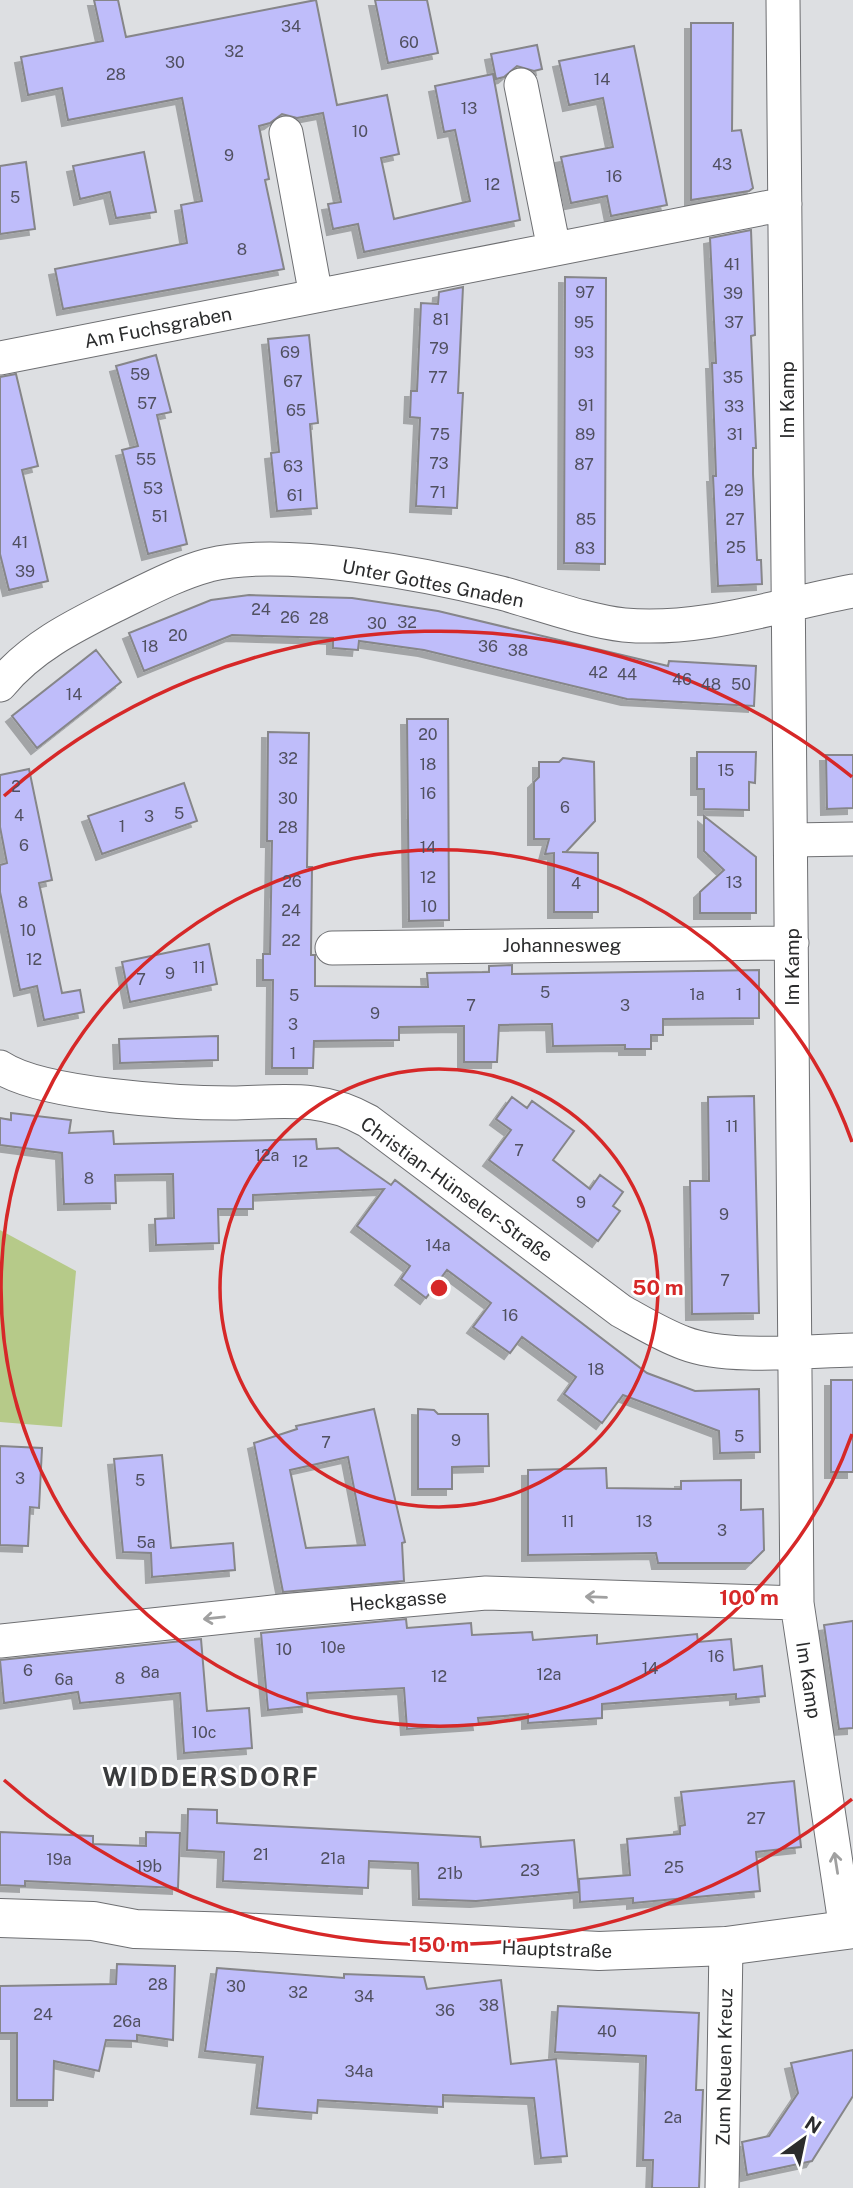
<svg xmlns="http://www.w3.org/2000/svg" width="853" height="2188" font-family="'Public Sans',sans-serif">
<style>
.green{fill:#b6ca89}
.building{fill:#bfbdfa;stroke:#868689;stroke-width:2;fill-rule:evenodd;filter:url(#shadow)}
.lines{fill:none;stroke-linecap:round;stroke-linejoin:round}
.minor-casing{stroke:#6e6f72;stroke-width:35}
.tertiary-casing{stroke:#6e6f72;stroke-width:40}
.minor{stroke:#fff;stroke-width:33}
.tertiary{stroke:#fff;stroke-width:38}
.oneway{stroke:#a0a0a0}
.ring{fill:none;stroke:#d62828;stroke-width:3.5}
.labels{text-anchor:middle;stroke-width:5;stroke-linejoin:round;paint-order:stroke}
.number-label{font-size:16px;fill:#505060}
.street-label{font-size:19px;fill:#2b2c2d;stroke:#fff}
.district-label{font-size:26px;font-weight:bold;letter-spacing:2px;fill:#3a3b3d;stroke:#fff}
.centre{fill:#d62828;stroke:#fff;stroke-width:3.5}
.ring-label{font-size:21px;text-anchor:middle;font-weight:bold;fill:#d62828;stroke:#fff;stroke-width:5;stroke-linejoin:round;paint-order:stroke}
</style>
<defs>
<filter id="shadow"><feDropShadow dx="-6" dy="6" stdDeviation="0" flood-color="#0004"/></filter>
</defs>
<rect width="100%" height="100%" fill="#dddfe2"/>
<path class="green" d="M0 1230 76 1271 62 1427 0 1422Z"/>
<path class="building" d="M94 0H118L126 37 316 0 337 105 387 95 399 154 381 158 394 219 470 201 455 130 444 132 435 86 493 74 520 220 364 252 358 224 333 229 328 204 341 202 323 113 297 118 282 114 270 123 259 126 269 179 265 180 284 269 63 309 55 269 187 243 181 205 202 201 182 98 68 120 62 88 28 95 21 57 103 41Z
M375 0H427L438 53 388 63Z
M691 23H733L732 131 741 130 753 188 749 191 691 200Z
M537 45 542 69 534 71 517 66 504 77 496 79 491 54Z
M634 46 667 205 611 216 607 196 571 203 561 157 613 147 603 98 569 105 559 61Z
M144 152 156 212 116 218 110 192 80 199 73 166Z
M26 162 35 229 0 234V166Z
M751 230 755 335 751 336 756 448H753V474L757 560H761L762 584 718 586 713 476H716L712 363H716L710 238Z
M565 277 606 278 605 564 564 563Z
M463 287 458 393H463L457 508 416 506 420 418 410 417 411 391H417L421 303 438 304 439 292Z
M309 335 318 423 310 424 317 508 277 511 271 453 279 452 268 339Z
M156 355 171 412 157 415 187 544 148 554 122 450 138 446 116 366Z
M16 374 38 466 22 470 48 581 9 590 0 554V377Z
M249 595 352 598 438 611 668 666 669 661 756 666 754 706 627 699 424 650 359 641 358 650 333 648V638L232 635 144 671 129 633 211 600Z
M96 650 121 682 37 748 12 716Z
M407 719H448L449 920 409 921Z
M268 732 309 733 307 867H312L311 955H315V986L428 987 427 973 489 972V966L512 965V974L759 970V1018L663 1019V1035H651V1049H625V1045L553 1046 552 1024 499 1025 497 1062H464V1026L399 1027V1040L314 1041 313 1068H272L273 980H263V954H270L272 841H267Z
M697 752H756L755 783 749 782V810L704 809V789H697Z
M826 755H853V808L827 809Z
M563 758 594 762 595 821 566 852H562L598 853V912H554V853L545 854 549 839H534V782L539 777V762H559Z
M29 769 52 880 39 883 62 993 80 990 84 1012 44 1020 37 986 20 990 0 892V865L7 863 0 827V775Z
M184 783 197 821 102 854 88 816Z
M704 816 756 857V913H700V892L724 870 704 851Z
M209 944 217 984 130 1002 122 962Z
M218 1036V1060L120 1063 119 1039Z
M754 1096 759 1313 692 1314 690 1181H709L708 1097Z
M512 1097 527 1108 532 1101 574 1131 553 1160 590 1189 600 1175 623 1192 613 1206 620 1211 598 1241 489 1160 511 1130 496 1119Z
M11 1113 71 1120 69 1133 113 1131 114 1144 316 1139 317 1149 338 1148 391 1185 395 1180 647 1373 695 1391 759 1389 760 1452 720 1453 719 1431 623 1395 602 1423 564 1394 576 1377 522 1337 510 1353 473 1327 491 1303 447 1270 426 1298 401 1279 410 1266 357 1226 384 1189 253 1195V1209H218L219 1243 156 1245 155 1219 174 1218 173 1174 115 1175 116 1203 64 1204 62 1153 0 1145V1118L11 1120Z
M831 1380H853V1472H831Z
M374 1409 405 1542 402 1543 404 1581 283 1592 254 1443 297 1429 296 1426ZM348 1457 365 1545 306 1548 290 1470Z
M418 1409 434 1410 438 1414H488L489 1466 452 1467V1489H418Z
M0 1446 42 1448 39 1508 30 1507 28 1546 0 1545Z
M162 1455 171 1548 233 1543 235 1570 152 1577 151 1553 123 1552 114 1459Z
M606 1468 607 1488 681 1489V1481L741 1480V1510L763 1509 764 1550 751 1563H658L656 1553 528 1555V1470Z
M406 1619 407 1628 471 1623 472 1635 532 1632 533 1640 597 1635V1644L697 1634 698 1642 731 1639 734 1670 762 1666 765 1696 736 1699V1694L602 1704V1718L528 1723V1714L478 1718 479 1724 407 1729 404 1688 307 1693 308 1706 268 1710 261 1633Z
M853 1621V1728L839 1729 824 1625Z
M201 1639 207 1711 249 1708 252 1748 184 1753 180 1693 80 1703 78 1692 4 1703 0 1660Z
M794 1781 801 1847 756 1852 760 1891 633 1903V1898L580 1902 579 1879 630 1875 627 1839 680 1834V1826L685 1825 681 1792Z
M188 1809 217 1810V1823L480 1837 481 1847 574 1840 579 1892 476 1901 419 1899 418 1863 369 1861 368 1888 223 1881 224 1852 187 1850Z
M0 1832 93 1836V1844L146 1846V1832L180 1833 178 1888 25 1881V1886L0 1885Z
M117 1964 175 1966 173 2040 137 2035V2041L106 2040 99 2071 54 2061 53 2100H17V2033H0V1986L116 1984Z
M217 1968 344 1978V1974L424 1977 427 1989 501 1980 511 2064 556 2059 567 2156 541 2158 534 2098 443 2095V2107L318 2100 317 2113 257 2108 263 2057 205 2051Z
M558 2006 699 2013 696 2090H703L699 2188H652L653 2160H643L646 2056 555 2052Z
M853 2050V2096L812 2161 747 2175 742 2142 769 2136 798 2093 791 2063Z"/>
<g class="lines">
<g class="minor-casing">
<path id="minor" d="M783 0 797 1603 846 1930
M521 85 554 249
M286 133 316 296
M0 358 785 204
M0 685C31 647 74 626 116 605 147 590 176 574 209 565 284 547 425 574 501 593 538 603 587 621 624 625 701 632 778 605 853 591
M791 840 853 839
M332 948 792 943
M0 1067C42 1095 179 1103 232 1103 282 1102 323 1095 368 1121L621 1311C641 1322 662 1335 684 1343 728 1360 805 1351 853 1350
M0 1641 282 1611 486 1593 797 1603
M722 2188 726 1946"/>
</g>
<g class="tertiary-casing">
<path id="tertiary" d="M0 1918 93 1921 135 1929 238 1932 599 1951 726 1946 853 1929"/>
</g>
<use href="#minor" class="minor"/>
<use href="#tertiary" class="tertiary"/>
</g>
<defs><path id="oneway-shaft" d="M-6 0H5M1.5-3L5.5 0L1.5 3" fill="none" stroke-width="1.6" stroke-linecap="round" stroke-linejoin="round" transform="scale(1.75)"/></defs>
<g class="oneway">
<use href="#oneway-shaft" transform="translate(596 1597) rotate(-178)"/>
<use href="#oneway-shaft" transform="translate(214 1618) rotate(174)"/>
<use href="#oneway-shaft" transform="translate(836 1863) rotate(-99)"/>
</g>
<g class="ring">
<circle cx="439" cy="1288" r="219"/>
<path d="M852 1434A438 438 0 1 1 852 1142"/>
<path d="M852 1799A657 657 0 0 1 4 1780M4 796A657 657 0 0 1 852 777"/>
</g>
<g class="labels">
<g class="number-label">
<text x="291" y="32">34</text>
<text x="409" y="48">60</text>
<text x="234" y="57">32</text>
<text x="175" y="68">30</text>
<text x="116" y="80">28</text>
<text x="602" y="85">14</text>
<text x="469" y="114">13</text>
<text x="360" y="137">10</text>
<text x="229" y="161">9</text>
<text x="722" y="170">43</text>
<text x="614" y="182">16</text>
<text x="492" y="190">12</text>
<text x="15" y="203">5</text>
<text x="242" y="255">8</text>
<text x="732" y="270">41</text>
<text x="585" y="298">97</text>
<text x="733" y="299">39</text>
<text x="441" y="325">81</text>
<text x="584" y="328">95</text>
<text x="734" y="328">37</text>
<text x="439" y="354">79</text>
<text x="290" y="358">69</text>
<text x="584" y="358">93</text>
<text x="140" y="380">59</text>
<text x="438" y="383">77</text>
<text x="733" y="383">35</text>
<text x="293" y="387">67</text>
<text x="147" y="409">57</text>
<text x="586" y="411">91</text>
<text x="734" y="412">33</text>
<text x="296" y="416">65</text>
<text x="440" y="440">75</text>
<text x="585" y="440">89</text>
<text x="735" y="440">31</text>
<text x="146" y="465">55</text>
<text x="439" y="469">73</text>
<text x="584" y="470">87</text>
<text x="293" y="472">63</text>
<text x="153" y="494">53</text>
<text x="734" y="496">29</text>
<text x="438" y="498">71</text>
<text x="295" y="501">61</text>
<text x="160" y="522">51</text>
<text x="586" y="525">85</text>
<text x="735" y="525">27</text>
<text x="20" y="548">41</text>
<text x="736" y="553">25</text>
<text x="585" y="554">83</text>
<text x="25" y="577">39</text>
<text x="261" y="615">24</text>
<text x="290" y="623">26</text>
<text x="319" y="624">28</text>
<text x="407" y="628">32</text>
<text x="377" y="629">30</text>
<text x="178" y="641">20</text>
<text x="150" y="652">18</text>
<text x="488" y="652">36</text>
<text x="518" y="656">38</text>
<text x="598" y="678">42</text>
<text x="627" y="680">44</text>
<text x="682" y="685">46</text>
<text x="711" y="690">48</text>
<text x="741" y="690">50</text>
<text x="74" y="700">14</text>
<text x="428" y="740">20</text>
<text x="288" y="764">32</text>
<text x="428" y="770">18</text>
<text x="726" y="776">15</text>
<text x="16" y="792">2</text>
<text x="428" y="799">16</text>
<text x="288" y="804">30</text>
<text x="565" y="813">6</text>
<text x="179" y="819">5</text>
<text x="19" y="821">4</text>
<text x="149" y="822">3</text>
<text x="122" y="832">1</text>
<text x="288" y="833">28</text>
<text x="24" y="851">6</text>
<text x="428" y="853">14</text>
<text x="428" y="883">12</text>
<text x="292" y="887">26</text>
<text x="734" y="888">13</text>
<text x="576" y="889">4</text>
<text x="23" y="908">8</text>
<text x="429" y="912">10</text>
<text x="291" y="916">24</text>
<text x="28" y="936">10</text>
<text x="291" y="946">22</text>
<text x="34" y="965">12</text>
<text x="199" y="973">11</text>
<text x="170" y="979">9</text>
<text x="141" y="985">7</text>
<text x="545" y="998">5</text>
<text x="697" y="1000">1a</text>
<text x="739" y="1000">1</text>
<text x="294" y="1001">5</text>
<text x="471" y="1011">7</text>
<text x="625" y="1011">3</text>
<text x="375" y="1019">9</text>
<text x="293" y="1030">3</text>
<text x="293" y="1059">1</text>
<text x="732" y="1132">11</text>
<text x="519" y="1156">7</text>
<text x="267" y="1161">12a</text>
<text x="300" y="1167">12</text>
<text x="89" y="1184">8</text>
<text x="581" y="1208">9</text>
<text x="724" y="1220">9</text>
<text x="438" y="1251">14a</text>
<text x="725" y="1286">7</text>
<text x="510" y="1321">16</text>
<text x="596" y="1375">18</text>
<text x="739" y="1442">5</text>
<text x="456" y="1446">9</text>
<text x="326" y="1448">7</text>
<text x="20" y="1484">3</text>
<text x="140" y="1486">5</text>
<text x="568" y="1527">11</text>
<text x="644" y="1527">13</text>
<text x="722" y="1536">3</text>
<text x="146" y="1548">5a</text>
<text x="333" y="1653">10e</text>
<text x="284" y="1655">10</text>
<text x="716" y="1662">16</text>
<text x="650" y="1674">14</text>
<text x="28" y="1676">6</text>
<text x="150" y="1678">8a</text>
<text x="549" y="1680">12a</text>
<text x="439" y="1682">12</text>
<text x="120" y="1684">8</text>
<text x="64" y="1685">6a</text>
<text x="204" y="1738">10c</text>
<text x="756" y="1824">27</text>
<text x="261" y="1860">21</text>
<text x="333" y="1864">21a</text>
<text x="59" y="1865">19a</text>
<text x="149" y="1872">19b</text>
<text x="674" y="1873">25</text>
<text x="530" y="1876">23</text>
<text x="450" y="1879">21b</text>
<text x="158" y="1990">28</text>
<text x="236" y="1992">30</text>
<text x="298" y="1998">32</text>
<text x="364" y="2002">34</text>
<text x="489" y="2011">38</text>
<text x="445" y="2016">36</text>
<text x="43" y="2020">24</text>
<text x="127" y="2027">26a</text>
<text x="607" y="2037">40</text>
<text x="359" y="2077">34a</text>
<text x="673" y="2123">2a</text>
</g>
<g class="street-label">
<text transform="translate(158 327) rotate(-11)" y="7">Am Fuchsgraben</text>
<text transform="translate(787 400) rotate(-90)" y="7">Im Kamp</text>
<text transform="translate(433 583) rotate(11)" y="7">Unter Gottes Gnaden</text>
<text x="562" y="952">Johannesweg</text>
<text transform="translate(792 967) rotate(-90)" y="7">Im Kamp</text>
<text transform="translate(457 1189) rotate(36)" y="7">Christian-Hünseler-Straße</text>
<text transform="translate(398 1600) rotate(-5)" y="7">Heckgasse</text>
<text transform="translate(809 1680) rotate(81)" y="7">Im Kamp</text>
<text transform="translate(557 1949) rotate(2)" y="7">Hauptstraße</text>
<text transform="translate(724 2067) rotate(-89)" y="7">Zum Neuen Kreuz</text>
</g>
<g class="district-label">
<text x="211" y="1786">WIDDERSDORF</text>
</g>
</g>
<circle cx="439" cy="1288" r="10" class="centre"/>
<g class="ring-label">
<text x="658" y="1295">50 m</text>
<text x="749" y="1605">100 m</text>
<text x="439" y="1952">150 m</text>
</g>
<g transform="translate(804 2139) rotate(33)" stroke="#ffffff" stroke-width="5" paint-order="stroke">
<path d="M0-5L12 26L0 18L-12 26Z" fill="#2b2c2d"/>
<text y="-10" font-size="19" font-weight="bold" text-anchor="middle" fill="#2b2c2d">N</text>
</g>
</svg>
